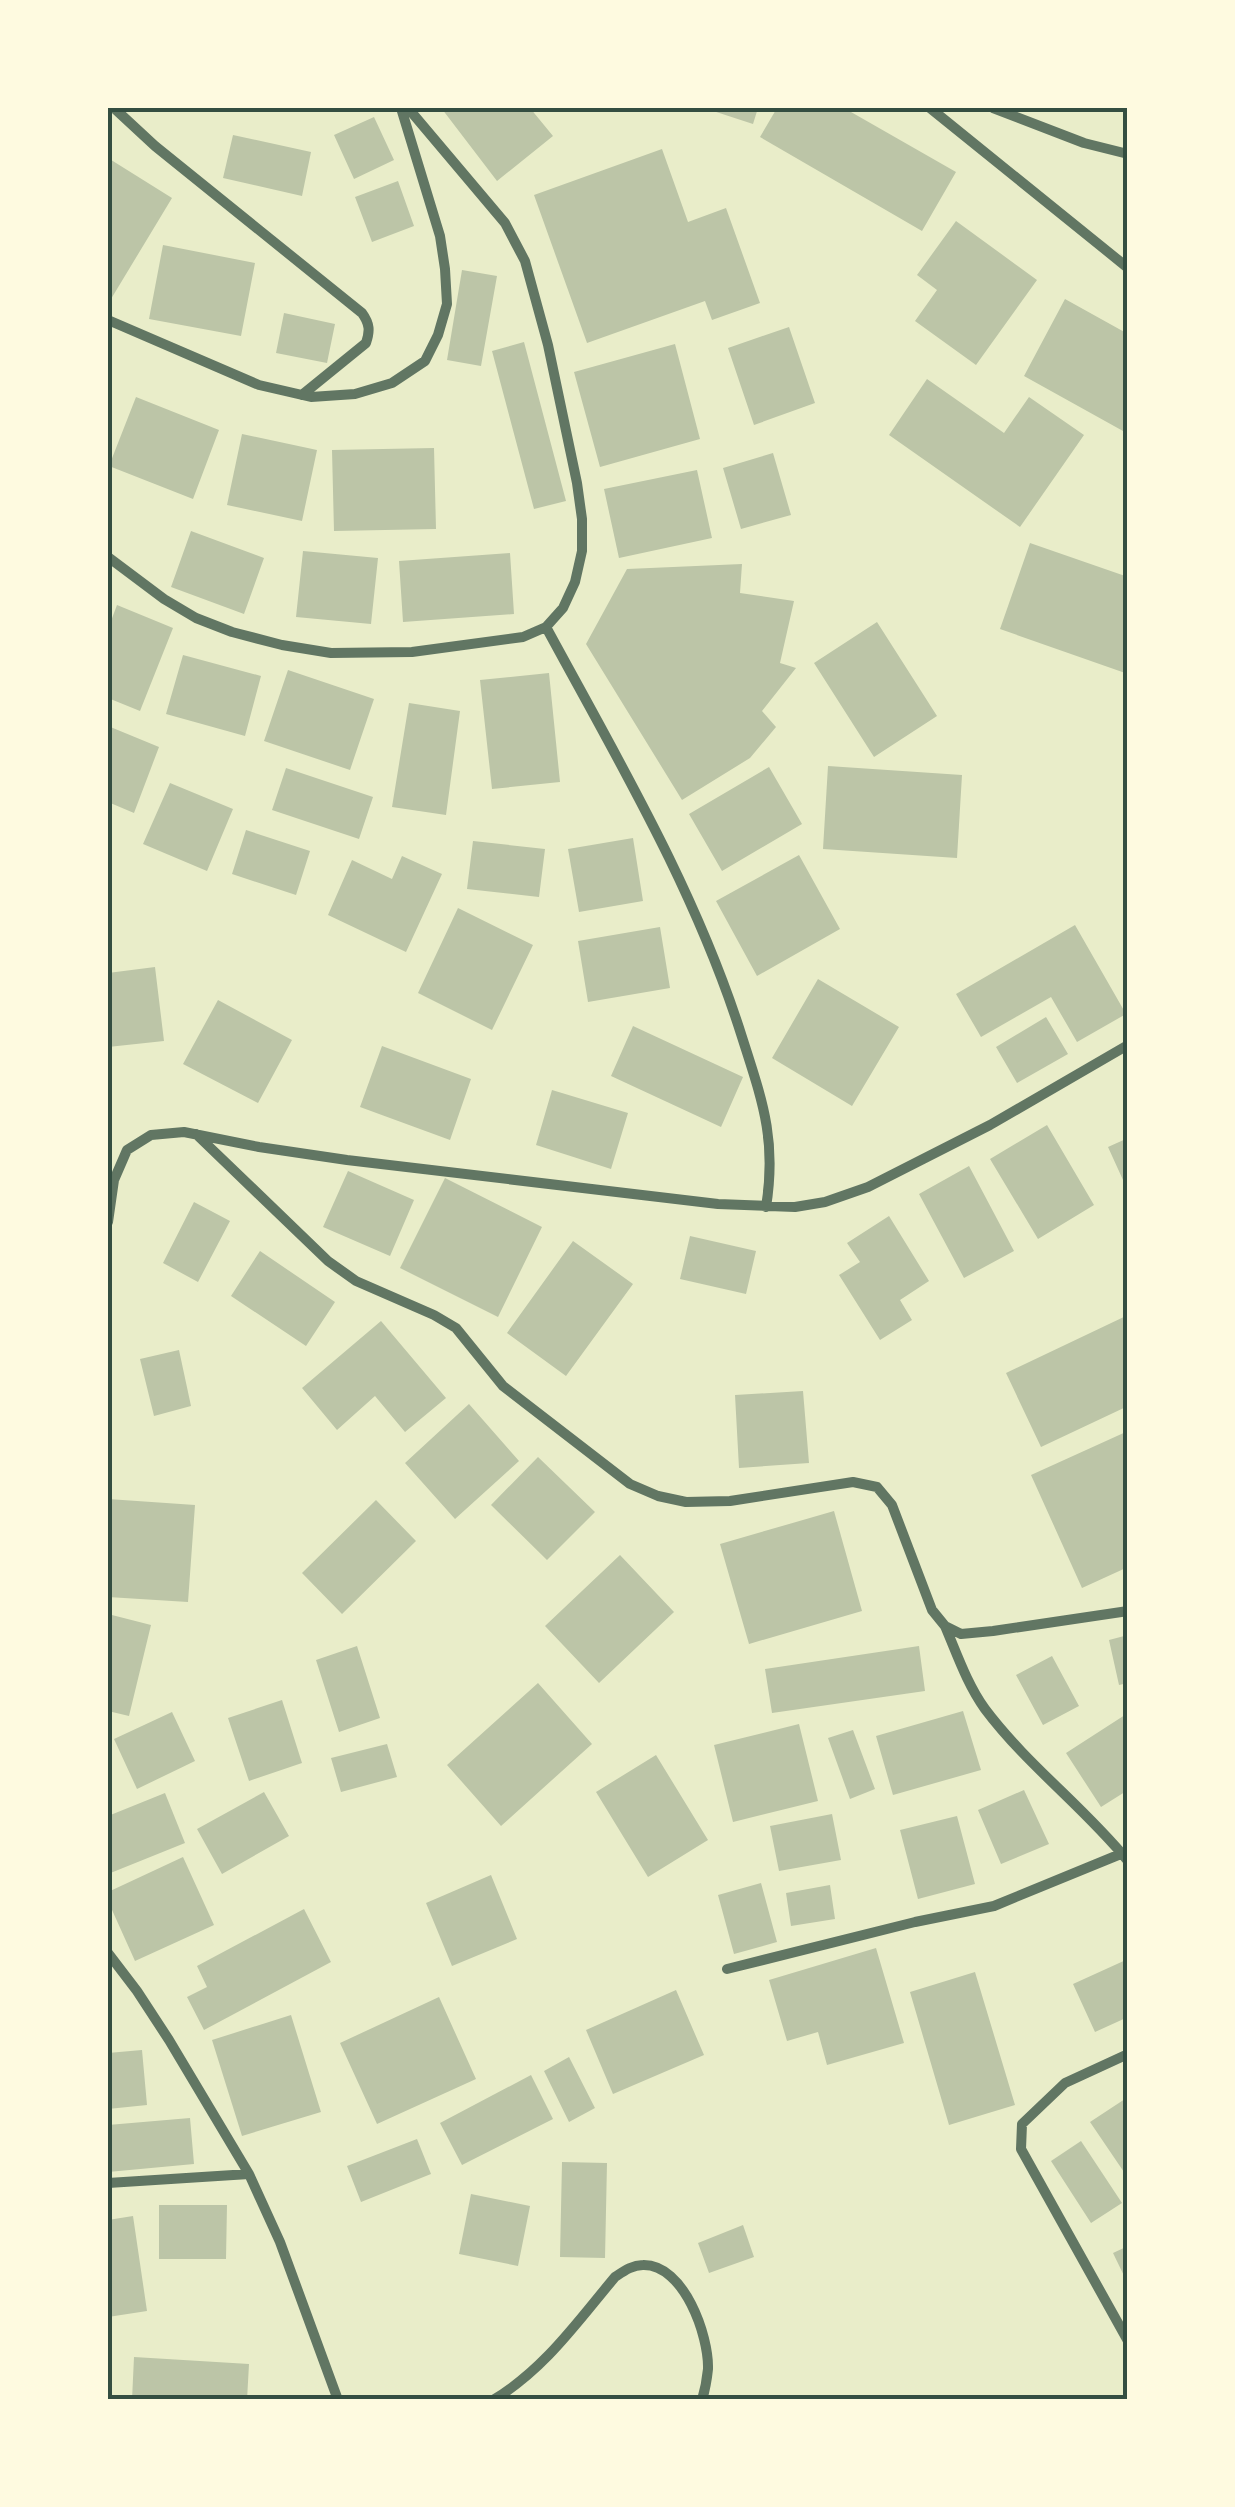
<svg xmlns="http://www.w3.org/2000/svg" width="1235" height="2507" font-family="Karla,sans-serif">
<style>
.building{fill:#bcc5a7}
.lines{fill:none;stroke-linecap:round;stroke-linejoin:round}
.minor{stroke:#617663;stroke-width:10}
.neatline{fill:none;stroke:#344e41;stroke-width:4}
</style>
<rect width="100%" height="100%" fill="#e9edc9"/>
<path class="building" d="M444 108H530L553 136 497 181 442 109Z
M704 108H758L753 124Z
M777 108H844L956 172 922 231 760 137Z
M374 117 394 160 354 179 334 135Z
M233 135 311 152 302 196 223 178Z
M662 149 688 222 726 208 760 303 712 320 705 301 587 343 534 195Z
M108 158 172 198 111 299 108 297Z
M398 181 414 226 372 242 355 197Z
M956 221 1037 280 976 365 915 321 937 290 917 275Z
M163 245 255 263 241 336 149 319Z
M462 270 497 276 481 366 447 360Z
M1065 299 1128 334V422L1123 431 1024 376Z
M284 313 335 324 327 363 276 353Z
M789 327 815 403 754 425 728 348Z
M524 342 566 501 534 509 492 351Z
M675 344 700 439 600 467 574 372Z
M927 379 1004 433 1029 397 1084 435 1020 527 889 435Z
M136 397 219 430 193 499 109 466Z
M242 434 317 450 302 521 227 505Z
M434 448 436 529 334 531 332 450Z
M773 453 791 515 741 529 723 468Z
M697 470 712 538 619 558 604 489Z
M191 531 264 558 244 614 171 587Z
M1030 543 1128 577V674L1000 629Z
M303 551 378 558 371 624 296 617Z
M510 553 514 614 403 622 399 561Z
M742 564 740 593 794 601 780 663 796 668 762 711 776 727 750 758 682 800 586 644 627 569Z
M117 605 173 628 140 711 108 698V629Z
M877 622 937 716 874 757 814 663Z
M183 655 261 676 245 736 166 714Z
M288 670 374 699 350 770 264 741Z
M549 673 560 782 492 789 480 680Z
M409 703 460 711 446 815 392 807Z
M108 726 159 747 134 813 108 802Z
M828 766 962 775 957 858 823 849Z
M769 767 802 824 722 871 689 814Z
M286 768 373 797 359 839 272 810Z
M170 783 233 809 207 871 143 844Z
M246 830 310 851 296 895 232 874Z
M633 838 643 901 579 912 568 849Z
M473 841 545 849 539 897 467 889Z
M799 855 840 929 757 976 716 901Z
M402 856 442 874 406 952 328 915 352 860 392 879Z
M458 908 533 945 492 1030 418 993Z
M1075 925 1126 1014 1077 1042 1051 997 981 1037 956 994Z
M660 927 670 988 588 1002 578 941Z
M155 967 164 1041 108 1047V973Z
M818 979 899 1027 852 1106 772 1058Z
M218 1000 292 1040 258 1103 183 1064Z
M1046 1017 1068 1054 1017 1083 996 1047Z
M633 1026 743 1077 721 1127 611 1076Z
M382 1046 471 1079 450 1140 360 1107Z
M552 1090 628 1113 611 1169 536 1145Z
M1047 1125 1094 1205 1038 1239 990 1159Z
M1128 1138V1191L1108 1147Z
M969 1166 1014 1251 964 1278 919 1194Z
M348 1171 414 1200 390 1256 323 1227Z
M445 1178 542 1227 498 1317 400 1268Z
M194 1202 230 1221 198 1282 163 1263Z
M889 1216 929 1281 900 1300 912 1320 880 1340 839 1275 860 1262 847 1243Z
M690 1236 756 1251 746 1294 680 1279Z
M573 1241 633 1284 566 1376 507 1333Z
M260 1251 335 1302 306 1346 231 1296Z
M1128 1315V1406L1041 1447 1006 1373Z
M381 1321 446 1398 405 1432 375 1396 337 1430 302 1388Z
M179 1350 191 1406 154 1416 140 1359Z
M803 1391 809 1463 739 1468 735 1395Z
M469 1404 519 1461 455 1519 405 1463Z
M1128 1431V1567L1082 1588 1031 1475Z
M538 1457 595 1512 547 1560 491 1505Z
M108 1499 195 1505 188 1602 108 1597Z
M376 1500 416 1541 342 1614 302 1573Z
M834 1511 862 1611 749 1644 720 1544Z
M620 1555 674 1612 599 1683 545 1626Z
M108 1614 151 1625 129 1716 108 1711Z
M1128 1635V1683L1119 1685 1109 1640Z
M357 1646 380 1718 339 1732 316 1660Z
M919 1646 925 1691 772 1713 765 1669Z
M1052 1656 1079 1706 1043 1725 1016 1675Z
M538 1683 592 1744 501 1826 447 1765Z
M282 1700 302 1763 249 1781 228 1718Z
M963 1711 981 1770 893 1795 876 1736Z
M172 1712 195 1761 137 1789 114 1739Z
M1128 1713V1790L1101 1807 1066 1753Z
M799 1724 818 1801 733 1822 714 1745Z
M853 1730 875 1789 850 1799 828 1738Z
M387 1744 397 1777 341 1792 331 1758Z
M656 1755 708 1840 648 1877 596 1792Z
M1024 1790 1049 1844 1001 1864 978 1810Z
M264 1792 289 1836 222 1874 197 1829Z
M165 1793 185 1843 108 1874V1816Z
M832 1814 841 1860 779 1871 770 1826Z
M957 1816 975 1884 918 1899 900 1830Z
M183 1857 214 1925 135 1961 108 1901V1892Z
M491 1875 517 1939 452 1966 426 1903Z
M761 1883 777 1942 734 1954 718 1895Z
M830 1885 835 1919 791 1926 786 1893Z
M304 1909 331 1962 204 2030 187 1997 207 1987 197 1966Z
M876 1948 904 2043 827 2065 818 2032 787 2041 769 1980Z
M1128 1959V2017L1095 2032 1073 1984Z
M975 1972 1015 2105 949 2125 910 1992Z
M676 1990 704 2055 613 2094 586 2030Z
M439 1997 476 2079 377 2124 340 2043Z
M291 2015 321 2112 242 2136 212 2040Z
M142 2050 147 2105 108 2109V2053Z
M569 2057 595 2108 569 2122 544 2071Z
M531 2075 553 2119 462 2165 440 2123Z
M1128 2097V2178L1090 2122Z
M190 2118 194 2164 108 2172V2125Z
M417 2139 431 2174 361 2202 347 2166Z
M1081 2141 1122 2203 1091 2223 1051 2161Z
M562 2162 607 2163 605 2258 560 2257Z
M471 2194 530 2206 518 2266 459 2254Z
M159 2205H227L226 2259H159Z
M133 2216 147 2311 108 2317V2220Z
M743 2225 754 2257 709 2273 698 2243Z
M1128 2246V2284L1113 2253Z
M134 2357 249 2364 247 2400H132Z"/>
<g class="lines">
<path class="minor" d="M114 108 155 146 362 313C370 324 370 331 366 343L302 395
M930 108 1128 268
M993 108 1084 143 1128 154
M108 320 259 385 311 397 355 394 392 383 425 361 438 335 447 304 445 269 440 236 401 108
M108 557 164 599 196 618 232 632 282 645 331 653 412 652 523 637 546 627 563 608 575 582 582 551V519L577 483 548 345 525 261 505 223 408 108
M546 627C618 760 696 891 742 1037 762 1100 777 1139 766 1207
M196 1134 328 1261 356 1281 434 1315 456 1328 503 1386 630 1484 658 1496 686 1502 730 1501 853 1482 877 1487 892 1505 932 1610 945 1626 961 1634 993 1631 1128 1611
M108 1222 114 1180 127 1150 151 1135 184 1132 259 1147 347 1160 718 1204 795 1207 825 1202 868 1187 990 1125 1128 1045
M945 1626C957 1654 967 1684 985 1709 1027 1765 1084 1807 1128 1861
M108 1953 137 1991 169 2040 249 2174 280 2242 338 2400
M727 1969 915 1922 994 1906 1128 1851
M1128 2054 1065 2083 1022 2124 1021 2149 1128 2341
M108 2183 249 2174
M493 2400C544 2370 578 2321 615 2277 624 2271 632 2265 643 2265 684 2264 709 2336 708 2369 707 2379 705 2390 702 2400"/>
</g>
<rect width="1235" height="2507" fill="none" stroke="#fefae0" stroke-width="220"/>
<rect x="110" y="110" width="1015" height="2287" class="neatline"/>
</svg>
